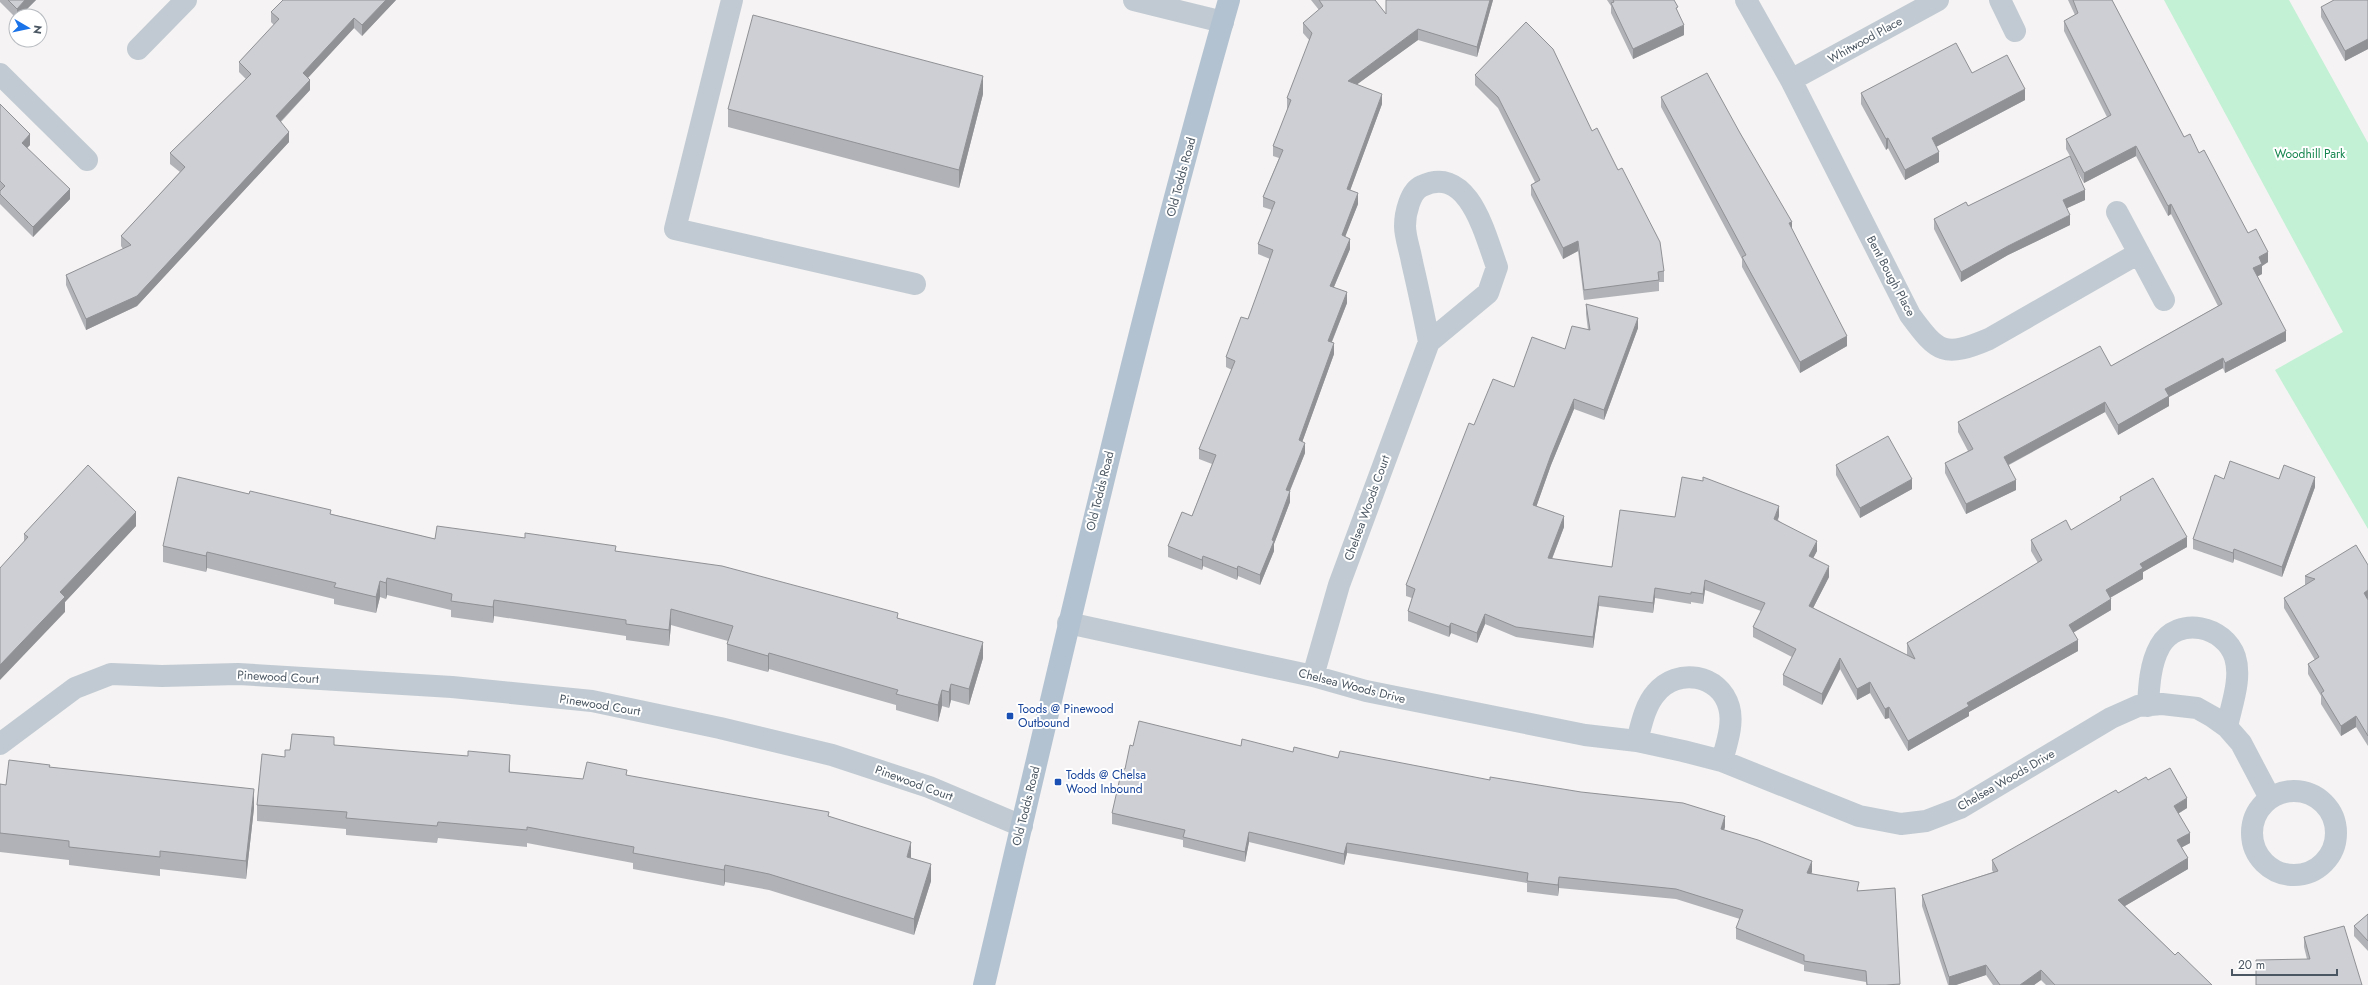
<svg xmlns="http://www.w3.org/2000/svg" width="2368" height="985" font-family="Jost,sans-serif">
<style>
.green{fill:#c3f1d5}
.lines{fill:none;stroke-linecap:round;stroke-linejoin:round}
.minor{stroke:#c1cad2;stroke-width:22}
.major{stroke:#b3c2d1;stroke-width:22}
.wall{fill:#b0b2b7}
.shaded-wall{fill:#909195}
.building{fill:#cdcfd5;stroke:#909195}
.transit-dot{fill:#1a4fb4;stroke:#fff;stroke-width:1.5}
.labels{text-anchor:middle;stroke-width:4;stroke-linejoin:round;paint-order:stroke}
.street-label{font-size:12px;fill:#4a5661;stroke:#fff}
.park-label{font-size:12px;fill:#17864f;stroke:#fff}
.transit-label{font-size:12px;fill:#164399;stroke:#fff;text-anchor:start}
</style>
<rect width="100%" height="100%" fill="#f5f3f3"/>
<path class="green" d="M2164 0H2289L2368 143V529L2275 370 2343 332Z"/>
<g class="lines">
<path class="minor" d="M732 0 675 229 915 284
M1134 0 1223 22
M1746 0 1791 80 1910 315C1938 353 1944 358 1989 339L2139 253
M2000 0 2015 31
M138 49 186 0
M0 74 87 160
M1791 80 1938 0
M2117 212 2164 300
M1068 623 1313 676 1366 691 1585 735 1637 741 1683 751 1722 761 1859 816 1901 824 1926 821 1960 808 2111 718 2138 706 2162 704 2197 708 2213 717 2227 727 2241 743 2270 798
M1313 676 1339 585 1429 342 1488 293 1497 267C1485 235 1469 164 1422 186 1410 191 1405 214 1405 226 1405 237 1410 250 1412 262 1418 288 1424 315 1429 342
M2148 706C2149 686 2150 664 2160 646 2178 615 2225 626 2235 657 2242 679 2231 706 2227 727
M1637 741C1641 726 1645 705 1656 693 1677 667 1720 674 1729 707 1734 724 1726 745 1722 761
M0 744 75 688 111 674 162 676 238 674 452 687 592 701 720 728 832 755 929 787 1022 826
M2252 833a42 42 0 1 1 84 0a42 42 0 1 1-84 0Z"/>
<path class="major" d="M984 985C1062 656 1136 326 1229 0"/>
</g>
<path class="wall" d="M0 0H36L20 16H16V18L0 2Z
M396 0 362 36 354 28 308 78 310 90 281 122 289 142 137 306 86 330 66 285V275L123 249 121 246V236L180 172 170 164V153L246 79 239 72V62L274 25 271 22V12Z
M1311 0H1375L1386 14 1493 0 1477 57 1418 40 1357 84 1382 104 1350 190 1358 204 1345 236 1350 249 1334 287 1347 303 1332 342 1334 354 1302 442 1305 453 1290 491V502L1274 544V551L1260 585 1238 576 1237 580 1203 566 1202 570 1168 557V546L1192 516 1212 464 1199 459V449L1232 370 1226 367V357L1248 319 1270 259 1258 254V244L1272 210 1263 207V197L1279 158 1273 156V146L1288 109 1287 108V98L1310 41 1303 33V23L1319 10Z
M1607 0H1674L1684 35 1633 59 1611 13V6Z
M2068 0H2112L2184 137 2199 153 2248 233 2268 262 2262 266V274L2257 276 2286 341 2225 373 2223 368 2169 397V406L2118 435 2105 412 2009 465 2016 490 1966 514 1945 473V463L1968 451 1958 432V422L2111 366 2218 306 2171 214 2168 216 2136 156 2084 183 2072 162 2085 200 2067 208 2070 225 2008 255 1961 282 1934 229V219L1968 206 2070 156 2066 149V139L2107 117 2064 31V21L2075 15Z
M2368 0V49L2345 61 2321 17V7Z
M1972 73 2025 100 1936 147 1939 162 1905 180 1888 148 1886 150 1861 104V93Z
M1475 75 1592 131 1664 271V282H1659V291L1584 300 1578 251 1563 259 1531 195V185L1535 182 1498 108 1475 85Z
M983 94 959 188 728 127V109Z
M1661 97 1740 133 1792 230 1847 346 1800 373 1742 267V259L1661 107Z
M0 104 30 145 27 148 70 199 33 237 0 204Z
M1586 304 1638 328 1604 420 1574 409 1551 465 1536 507 1564 527 1552 559 1612 567 1675 517 1779 516 1778 520 1817 551 1813 558 1829 577 1813 608 1907 655V643L2038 563 2031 551V540L2071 530 2120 502V497L2187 547 2143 572V579L2110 598 2111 610 2073 633 2078 651 1969 712V716L1908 751 1889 718 1885 719 1870 693 1857 700 1840 669 1822 705 1783 685V675L1792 657 1753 637V627L1761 611 1705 590 1703 604 1691 602V604L1655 598 1653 613 1599 606 1593 648 1516 637 1485 624 1477 643 1451 633 1449 637 1408 621V611L1412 598 1406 596V585L1474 425 1514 387 1565 349 1588 330 1586 314Z
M1836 465 1912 489 1860 518 1836 475Z
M2224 479H2279L2315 487 2282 577 2234 559 2233 563 2193 549V539Z
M331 514 435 539 616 551 898 618 983 658 969 705 951 700 949 708 942 706 938 722 896 710V705L769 669 768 672 727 661V644L728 641 671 625 669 646 626 640V636L494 616 493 623 451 617V610L387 595 386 599 380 597 376 613 334 604V599L207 568 206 572 163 562V546Z
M136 526 65 602V612L24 542V534Z
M2368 565V746L2356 727 2341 736 2321 704V696L2308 674V664L2315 660 2284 608V598L2305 585V576Z
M334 745 510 772 583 779 627 776 829 816 911 858 931 881 914 935 769 890 725 882 724 886 633 869V863L527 843V847L438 838 437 843 346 835V829L257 821V805L285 757 290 750Z
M1133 746H1241L1293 752 1338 758 1725 827 1724 830 1812 872 1811 873 1859 891 1895 888 1900 985H1867L1866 982 1804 971V965L1736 939V928L1740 919 1676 899 1559 888 1558 896 1527 892V883L1347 853 1344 865 1249 842 1245 862 1183 847V840L1112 824V813L1125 769Z
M50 767 254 808 246 879 160 869V876L69 865V860L0 852V784L6 785Z
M2148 780 2187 808 2178 814 2190 843 2182 847 2188 869 2125 906 2175 955 2212 985H2046L2041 980 2034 985H1993L1986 975 1956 985H1948L1922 906V895L1993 872 1992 870V860L2118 793Z
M2368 914V951L2354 936V926Z
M2304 937 2362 985 2307 959 2304 947Z"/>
<path class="shaded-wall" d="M25 0H36L20 16H17V9Z
M386 0H396L362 36V25Z
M1490 0H1493L1477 57V47Z
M354 18V28L303 83V73Z
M1684 25V35L1633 59V49Z
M1418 29V40L1348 91V81Z
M2368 39V49L2345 61V51Z
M983 76V94L959 188V170Z
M310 80V90L276 126V116Z
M2025 89V100L1932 149V138Z
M1382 94V104L1347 199V189Z
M289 132V142L137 306 86 330V319Z
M30 134V145L22 153V143Z
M1888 138V148L1886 150V139Z
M2136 146V156L2084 183V173Z
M1939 152V162L1905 180V170Z
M70 189V199L33 237V227Z
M2085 190V200L2063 210V200Z
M1358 193V204L1342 245V235Z
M2171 204V214L2168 216V206Z
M2070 215V225L2008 255 1961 282V272L2008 246Z
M1792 222V232L1789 223Z
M1350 239V249L1330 296V286Z
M1578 241V251L1563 259V248Z
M2268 252V262L2262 266V274L2253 279V268L2259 257Z
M1347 292V303L1328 351V341Z
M1638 318V328L1604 420V410Z
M2286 331V341L2225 373V363Z
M1847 336V346L1800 373V362Z
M1334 343V354L1299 451V440Z
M2223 358V368L2169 397V406L2118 435V425L2165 389Z
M1574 399V409L1551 465 1533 516V505L1551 455Z
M2105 402V412L2004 467V457Z
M1305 443V453L1286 500V490Z
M2315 477V487L2282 577V567Z
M1912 479V489L1860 518V508Z
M2016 480V490L1966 514V504Z
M1290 491V502L1274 544V551L1260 585V575L1272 540Z
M1779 506V516L1774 529V519Z
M136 512V526L65 602V612L0 680V665L60 592Z
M1564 516V527L1548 569V558Z
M2187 537V547L2143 572V579L2106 600V590L2140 564Z
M1817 541V551L1809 566V556Z
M2234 549V559L2233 563V553Z
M207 552V568L206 572V556Z
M1203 556V566L1202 570V560Z
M1238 566V576L1237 580V569Z
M1829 566V577L1809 616V606Z
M387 578V595L386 599V583Z
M1705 580V590L1703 604V594Z
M380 581V597L376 613V597Z
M1655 588V598L1653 613V603Z
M2368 590V601L2364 593Z
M1599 596V606L1593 648V637Z
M2111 599V610L2069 635V625Z
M494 600V616L493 623V607Z
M671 609V625L669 646V630Z
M1485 614V624L1477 643V633Z
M1451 623V633L1449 637V627Z
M2078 640V651L1969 712V716L1908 751V741L1967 703Z
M983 642V658L969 705V689Z
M769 653V669L768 672V656Z
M1840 658V669L1822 705V694Z
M1870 682V693L1857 700V689Z
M951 684V700L949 708V692Z
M942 690V706L938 722V705Z
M1889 707V718L1885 719V709Z
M2356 716V727L2341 736V726Z
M510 755V771L509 788V772Z
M254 789V808L246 879V861Z
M2187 798V808L2174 816V806Z
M1725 816V827L1721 839V829Z
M1249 832V842L1245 862V852Z
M2190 833V843L2177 850V840Z
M911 842V858L907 857Z
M1347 843V853L1344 865V854Z
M2188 858V869L2118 910V900Z
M1812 861V872L1807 883V873Z
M931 864V881L914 935V919Z
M725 865V882L724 886V870Z
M1559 877V888L1558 896V885Z
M1986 965V975L1956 985H1949V977Z
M2041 970V980L2034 985H2020Z"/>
<path class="building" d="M8 0H25L17 9Z
M283 0H386L362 25 354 18 303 73 310 80 276 116 289 132 137 296 86 319 66 275 131 245 121 236 185 167 170 153 251 74 239 62 279 19 271 12Z
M1319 0H1375L1386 14V0H1490L1477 47 1418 29 1348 81 1382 94 1347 189 1358 193 1342 235 1350 239 1330 286 1347 292 1328 341 1334 343 1299 440 1305 443 1286 490 1290 491 1272 540 1274 541 1260 575 1238 566 1237 569 1203 556 1202 560 1168 546 1182 512 1192 516 1216 455 1199 449 1235 361 1226 357 1241 317 1248 319 1273 250 1258 244 1275 202 1263 197 1283 150 1273 146 1291 100 1287 98 1312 33 1303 23 1323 6Z
M1613 0H1674L1678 7 1676 8 1684 25 1633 49 1611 3 1614 2Z
M2073 0H2112L2184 137 2190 134 2199 153 2204 150 2248 233 2256 229 2268 252 2259 257 2262 264 2253 268 2286 331 2225 363 2223 358 2165 389 2169 396 2118 425 2105 402 2004 457 2016 480 1966 504 1945 463 1973 449 1958 422 2100 346 2111 366 2222 304 2171 204 2168 206 2136 146 2084 173 2066 139 2111 115 2064 21 2078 13Z
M2334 0H2368V39L2345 51 2321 7Z
M753 15 983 76 959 170 728 109Z
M1526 22 1553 49 1592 131 1597 128 1618 170 1622 168 1660 242 1664 271 1658 272 1659 280 1584 290 1578 241 1563 248 1531 185 1540 180 1498 97 1475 75Z
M1956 43 1972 73 2007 55 2025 89 1932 138 1939 152 1905 170 1888 138 1886 139 1861 93Z
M1707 73 1740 133 1792 222 1789 223 1847 336 1800 362 1742 257 1746 255 1661 97Z
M0 104 30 134 22 143 70 189 33 227 0 194V191L5 186 0 181Z
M2070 156 2085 190 2063 200 2070 215 2008 246 1961 272 1934 219 1966 202 1968 206Z
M1586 304 1638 318 1604 410 1574 399 1551 455 1533 505 1564 516 1548 558 1612 567 1620 510 1675 517 1682 477 1703 481V477L1779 506 1774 519 1817 541 1809 556 1829 566 1809 606 1915 659 1907 643 2042 560 2031 540 2066 520 2071 530 2121 500 2120 497 2153 478 2187 537 2140 564 2143 568 2106 590 2111 599 2069 625 2078 640 1967 703 1969 706 1908 741 1889 707 1885 709 1870 682 1857 689 1840 658 1822 694 1783 675 1796 649 1753 627 1765 603 1705 580 1703 594 1691 592V594L1655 588 1653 603 1599 596 1593 637 1516 627 1485 614 1477 633 1451 623 1449 627 1408 611 1415 589 1406 585 1469 423 1474 425 1493 379 1514 387 1532 337 1565 349 1572 326 1590 330Z
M1888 436 1912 479 1860 508 1836 465Z
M2230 461 2279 479 2284 465 2315 477 2282 567 2234 549 2233 553 2193 539 2215 475 2224 479Z
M88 465 136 512 60 592 65 597 0 665V568L28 537 24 534Z
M178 477 249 494 250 491 331 510 330 514 435 539 437 526 525 538V533L616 546 615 551 722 566 898 613 897 618 983 642 969 689 951 684 949 692 942 690 938 705 896 694 898 690 769 653 768 656 727 644 733 626 671 609 669 630 626 624V620L494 600 493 607 451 601 452 594 387 578 386 583 380 581 376 597 334 587 336 583 207 552 206 556 163 546Z
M2356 545 2368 565V590L2364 593 2368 600V736L2356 716 2341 726 2321 693 2324 691 2308 664 2319 657 2284 598 2315 579 2305 576Z
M1139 721 1241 746 1242 739 1293 752 1294 747 1338 758 1340 751 1490 780V777L1581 792 1683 803 1725 816 1721 829 1758 840 1812 861 1807 873 1859 882 1857 891 1895 888 1900 984 1886 985H1867L1866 971 1804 961V955L1736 928 1743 910 1676 889 1559 877 1558 885 1527 881 1528 873 1347 843 1344 854 1249 832 1245 852 1183 837 1185 830 1112 813 1122 769H1125L1130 745 1133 746Z
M292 734 334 737V745L468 756V751L510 755 509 772 583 779 587 762 627 770 626 775 829 812 828 816 911 842 907 857 931 864 914 919 769 874 725 865 724 870 633 853 634 847 527 827V830L438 822 437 826 346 818 347 812 257 805 262 754 285 757V750H290Z
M9 760 50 765 49 767 254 789 246 861 160 851V857L69 847V841L0 833V784L6 785Z
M2170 768 2187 798 2174 806 2190 833 2177 840 2188 858 2118 900 2175 955 2178 952 2212 985H2055L2041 970 2020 985H2000L1986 965 1949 977 1922 895 1998 871 1992 860 2116 790 2118 793 2146 777 2148 780Z
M2368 914V941L2354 926Z
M2344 926 2362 985H2256V960L2310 959 2304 937Z"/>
<g class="transit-dot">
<rect x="1006" y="712" width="8" height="8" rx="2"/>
<rect x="1054" y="778" width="8" height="8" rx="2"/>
</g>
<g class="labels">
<g class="street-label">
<text transform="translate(1865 40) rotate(-29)" y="4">Whitwood Place</text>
<text transform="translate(1181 177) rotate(-75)" y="4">Old Todds Road</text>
<text transform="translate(1891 276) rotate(62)" y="4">Bent Bough Place</text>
<text transform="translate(1100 491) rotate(-76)" y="4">Old Todds Road</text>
<text transform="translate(1367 508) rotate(-70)" y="4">Chelsea Woods Court</text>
<text transform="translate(278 677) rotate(3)" y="4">Pinewood Court</text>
<text transform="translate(1352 686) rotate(14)" y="4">Chelsea Woods Drive</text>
<text transform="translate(600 705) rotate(9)" y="4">Pinewood Court</text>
<text transform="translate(2006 780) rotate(-30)" y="4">Chelsea Woods Drive</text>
<text transform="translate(914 783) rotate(20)" y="4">Pinewood Court</text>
<text transform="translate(1026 806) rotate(-76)" y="4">Old Todds Road</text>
</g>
<g class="park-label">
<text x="2310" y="158">Woodhill Park</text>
</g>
<g class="transit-label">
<text x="1018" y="713">Toods @ Pinewood<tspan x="1018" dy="14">Outbound</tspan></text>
<text x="1066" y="779">Todds @ Chelsa<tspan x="1066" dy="14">Wood Inbound</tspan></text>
</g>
</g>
<g transform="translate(28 28) rotate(99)"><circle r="19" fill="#ffffff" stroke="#b7bbc0"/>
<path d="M0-3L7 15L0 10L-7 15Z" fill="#1a73e8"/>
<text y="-6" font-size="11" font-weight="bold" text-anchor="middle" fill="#4a5661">N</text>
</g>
<path d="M2232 969v6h105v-6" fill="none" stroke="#4a5661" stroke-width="2"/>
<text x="2238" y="969" font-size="12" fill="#4a5661" stroke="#ffffff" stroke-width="3" paint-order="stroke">20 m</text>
</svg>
